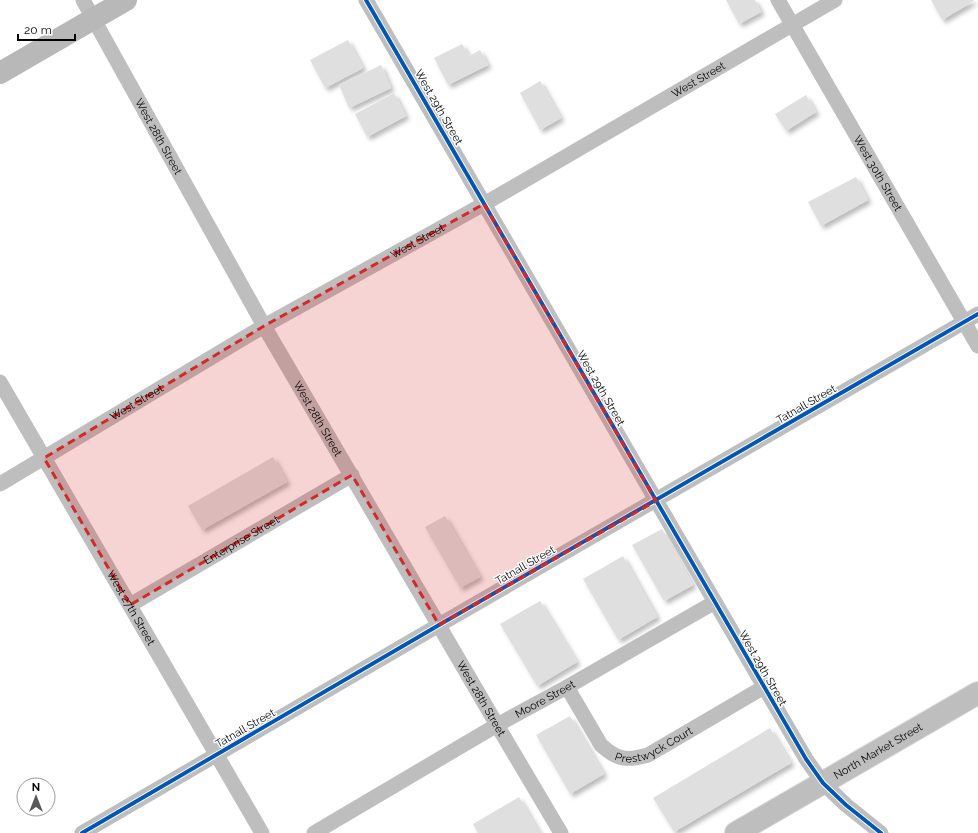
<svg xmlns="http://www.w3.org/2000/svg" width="978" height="833" font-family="Raleway,sans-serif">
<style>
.building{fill:#dfdfdf;filter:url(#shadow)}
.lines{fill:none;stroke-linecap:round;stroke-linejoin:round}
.primary-casing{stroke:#dbdbdb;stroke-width:24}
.minor{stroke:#bebebe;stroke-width:15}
.secondary{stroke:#b8b8b8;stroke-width:22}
.primary{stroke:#bebebe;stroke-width:22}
.cycleway-casing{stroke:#fff;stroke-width:6}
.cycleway{stroke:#0057b8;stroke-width:4}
.marked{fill:#d62828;fill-opacity:0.2;stroke:#d62828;stroke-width:3;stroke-dasharray:8 5;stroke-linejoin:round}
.labels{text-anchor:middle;stroke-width:3;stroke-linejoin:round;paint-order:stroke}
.street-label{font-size:11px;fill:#000;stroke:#fff}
</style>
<defs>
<filter id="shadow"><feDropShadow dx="3.5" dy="3.5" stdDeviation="2" flood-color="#0004"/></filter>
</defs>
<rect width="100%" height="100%" fill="#fff"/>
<path class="building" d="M726 0H755L761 12 739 24Z
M931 0H973L974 1 942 20Z
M348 40 363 68 325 88 310 60Z
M462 44 469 56 480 50 488 65 448 85 434 58Z
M381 65 391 88 349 108 339 85Z
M540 81 561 118 540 130 520 93Z
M394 93 406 116 367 137 355 114Z
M806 95 816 112 786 131 775 114Z
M856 177 868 200 821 226 808 202Z
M273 457 287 482 202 530 188 506Z
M445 516 480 577 460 588 425 527Z
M662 529 693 585 664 601 632 545Z
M623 556 657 617 618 640 583 579Z
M540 601 577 662 537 686 500 624Z
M570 716 604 774 570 794 536 735Z
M770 728 791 763 674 832 653 798Z
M519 797 540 833H478L473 824Z"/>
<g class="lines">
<g class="primary-casing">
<g id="primary">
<path id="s8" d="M736 833 978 693"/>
</g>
</g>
<g class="minor">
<path id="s1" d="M83 0 264 326 497 725 561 833"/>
<path d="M366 0 806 759 823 783 846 805 881 833"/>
<path id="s2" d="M778 0 978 346"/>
<path id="s3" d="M0 382 262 833"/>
<path id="s4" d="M0 484 264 326 484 204 835 0"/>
<path id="s5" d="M130 605 352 475"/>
<path id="s6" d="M567 687 601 745C617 760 627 761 648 755L764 687"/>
<path d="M82 833 439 625 978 314"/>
<path id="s7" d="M314 833 497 725 567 687 715 602"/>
</g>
<path class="secondary" d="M0 73 126 0"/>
<use href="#primary" class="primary"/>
<g class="cycleway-casing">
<path id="cycleway" d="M366 0 806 759 823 783 846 805 881 833
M82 833 439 625 978 314"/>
</g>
<use href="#cycleway" class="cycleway"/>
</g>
<path class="marked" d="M484 204 656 501 439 625 352 475 130 605 44 458 264 326Z"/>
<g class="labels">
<g class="street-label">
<text dy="4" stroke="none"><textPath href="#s4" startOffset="807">West Street</textPath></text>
<text transform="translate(439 107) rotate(60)" y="4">West 29th Street</text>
<text dy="4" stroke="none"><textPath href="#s1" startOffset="156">West 28th Street</textPath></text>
<text dy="4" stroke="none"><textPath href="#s2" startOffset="200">West 30th Street</textPath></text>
<text dy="4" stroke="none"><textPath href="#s4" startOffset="483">West Street</textPath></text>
<text transform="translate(601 388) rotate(60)" y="4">West 29th Street</text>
<text dy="4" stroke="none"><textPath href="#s4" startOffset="159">West Street</textPath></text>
<text transform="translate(806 404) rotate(-30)" y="4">Tatnall Street</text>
<text dy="4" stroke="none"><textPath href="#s1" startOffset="480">West 28th Street</textPath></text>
<text dy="4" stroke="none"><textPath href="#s5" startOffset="129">Enterprise Street</textPath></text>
<text transform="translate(525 565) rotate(-30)" y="4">Tatnall Street</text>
<text dy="4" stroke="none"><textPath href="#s3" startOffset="261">West 27th Street</textPath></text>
<text transform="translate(763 668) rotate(60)" y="4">West 29th Street</text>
<text dy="4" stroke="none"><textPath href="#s1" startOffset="804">West 28th Street</textPath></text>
<text dy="4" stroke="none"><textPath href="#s7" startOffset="267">Moore Street</textPath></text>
<text transform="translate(245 728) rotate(-30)" y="4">Tatnall Street</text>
<text dy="4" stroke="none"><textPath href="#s6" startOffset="127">Prestwyck Court</textPath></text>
<text dy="4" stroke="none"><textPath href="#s8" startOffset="164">North Market Street</textPath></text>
</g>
</g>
<g transform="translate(36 797)"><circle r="19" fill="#ffffff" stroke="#999999"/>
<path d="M0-3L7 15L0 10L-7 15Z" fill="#595959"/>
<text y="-6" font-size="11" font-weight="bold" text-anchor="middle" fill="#000000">N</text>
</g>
<path d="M18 34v6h57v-6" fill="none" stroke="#000000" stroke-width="2"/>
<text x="24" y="34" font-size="12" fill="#000000" stroke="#ffffff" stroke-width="3" paint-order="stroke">20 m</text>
</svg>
